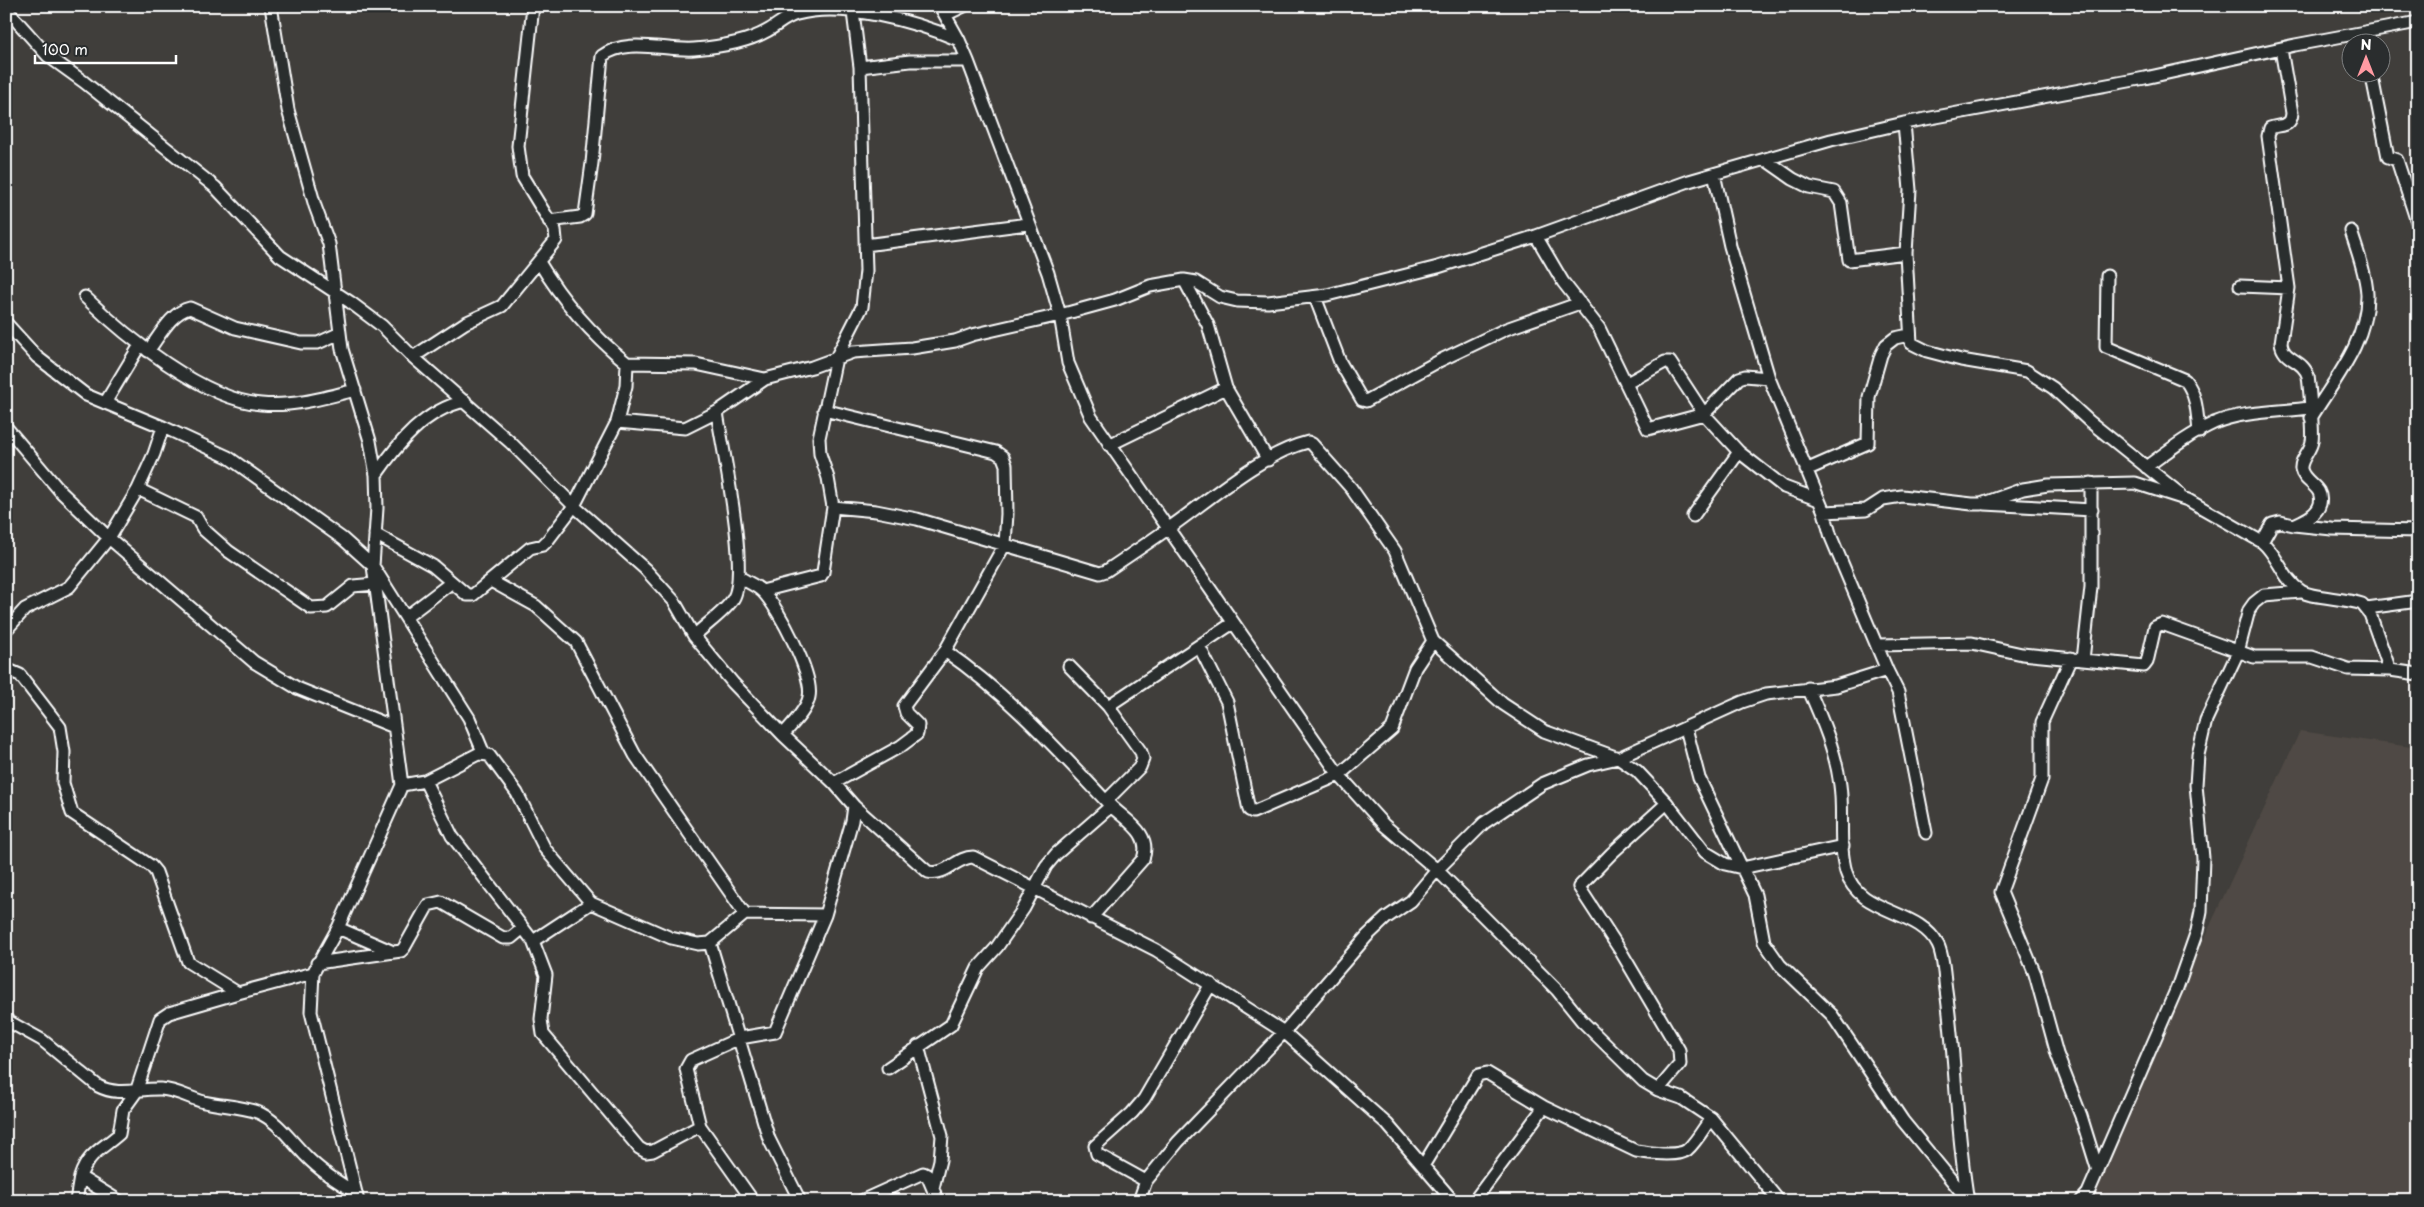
<svg xmlns="http://www.w3.org/2000/svg" width="2424" height="1207" font-family="'Playpen Sans',sans-serif">
<style>
.built{fill:#4f4a44}
.lines{fill:none;stroke-linecap:round;stroke-linejoin:round}
.minor-casing{stroke:#fff;stroke-width:15}
.minor{stroke:#2a2d2e;stroke-width:11}
</style>
<rect width="100%" height="100%" fill="#403e3b"/>
<filter id="ink" filterUnits="userSpaceOnUse"><feTurbulence type="fractalNoise" baseFrequency=".02" numOctaves="2"/><feDisplacementMap in="SourceGraphic" scale="10" xChannelSelector="R" yChannelSelector="G"/><feConvolveMatrix kernelMatrix="1 2 1 2 8 2 1 2 1" color-interpolation-filters="sRGB"/></filter>
<g filter="url(#ink)">
<path class="built" d="M2300 731 2418 748V1201H2097L2092 1181Z"/>
<g class="lines">
<g class="minor-casing">
<path id="minor" d="M271 6 288 110 315 206 329 244 342 349 370 441 376 475 377 508 373 566 402 785 338 928 313 973 311 1012 358 1201
M940 6 959 40 968 61 1048 273 1060 315 1068 363 1091 417 1339 775 1384 825 1437 870 1557 990 1582 1021 1643 1081 1658 1090 1681 1098 1711 1118 1779 1201
M6 9 48 56 84 82 215 187 280 256 350 302 382 326 413 357 510 442 574 506 645 569 674 601 694 636 733 683 783 735 834 783 854 806 928 872C947 876 956 857 973 857L1156 950 1284 1032 1387 1124 1453 1201
M945 15 964 6
M860 67 910 61H968
M2371 72 2388 157 2397 160 2418 225
M1904 123 1910 190 1906 253 1911 343 1927 351 1961 360 2027 371 2053 388 2089 421 2179 493
M1766 160 1793 179 1809 187 1834 192 1841 203 1849 260 1906 253
M549 221 580 217 585 214 592 163 602 56C627 37 664 51 694 49 718 47 746 43 767 31 777 26 785 17 797 14 842 1 917 22 959 40
M1536 236 1563 282 1599 328 1648 429 1704 414 1739 378 1745 376 1769 378
M865 245 1028 224
M2107 276 2106 347 2185 380C2197 395 2197 413 2199 432
M1184 280 1208 325 1226 388 1268 460
M2240 286 2289 288
M85 297C125 336 204 400 261 404 293 407 324 398 355 390
M1315 297 1340 362 1362 400 1366 401 1441 360 1506 329 1580 303
M6 323 37 357 86 395 163 427 154 454 138 489 109 538 69 587 25 609 6 630
M148 351C159 337 171 312 190 308L235 328 301 343H318L340 333
M413 357 465 323 502 306 556 240 555 230 522 176 518 146 533 6
M627 363 696 364 765 379 812 367 853 352 912 348 955 341 972 335 1060 315 1115 300 1150 286 1184 280 1196 282 1220 297 1237 301 1268 302 1327 295 1438 267 1536 236 1689 181 1831 140 1904 123 2145 78 2295 45 2418 22
M1627 383 1665 362H1670L1704 414 1739 452
M105 403 140 345
M824 410 996 452 1003 457 1006 465 1007 514 1005 544 945 651 904 706 906 713 918 725 917 734 901 746 834 783
M2311 418C2334 380 2368 341 2367 294 2366 273 2357 251 2351 231
M617 422 685 428 717 412 765 379
M6 427 60 491 109 538 254 662 297 688 394 727
M163 427 228 457 343 539 373 566 469 718 484 754
M1109 445 1226 388
M2146 467C2168 451 2190 434 2214 423 2243 411 2279 412 2310 408
M1806 470 1868 443 1869 397 1881 355 1886 345 1895 338 1909 335
M376 475C398 443 425 410 465 401
M138 489 196 517 203 529 228 551 311 608 327 607 353 586 375 584
M1985 504 2092 510
M833 507 876 511 917 519 1100 573 1106 571C1127 557 1148 543 1169 528 1209 500 1260 454 1308 442L1312 444 1351 488 1395 551 1433 641 1503 704 1544 731 1618 758 1637 771 1667 803 1705 852 1725 864 1742 868 1843 846
M1824 512 1866 510 1883 499 1902 496 1972 504H1981L2023 489 2048 485 2135 483 2188 500 2262 542C2278 555 2283 580 2301 591 2311 598 2346 598 2362 604L2370 614 2390 670
M1693 516 1739 452 1784 487 1819 500
M2294 525 2332 529 2418 531
M375 534 433 566 467 595H473L530 548 543 545 548 540 574 506 617 422 626 386 627 363C591 334 563 302 539 262
M2262 542 2272 524 2280 522 2294 525C2304 520 2317 515 2320 504 2324 485 2304 484 2301 469 2300 459 2311 451 2312 441 2314 434 2309 384 2308 376 2303 359 2283 361 2281 343L2289 288 2268 136 2270 128C2281 124 2291 128 2292 113L2281 49
M739 577C747 582 756 585 763 592 778 607 814 675 809 697 807 710 791 725 783 735
M491 581 536 606 576 642 635 755 745 914
M762 591 821 576 823 572 833 507 828 478 820 454 819 438 836 358 862 307 866 271 860 67 853 12
M2367 608 2418 601
M406 617 452 582
M694 636C705 625 726 611 733 599 750 573 722 447 717 412
M1878 645 1972 643 2022 654 2144 666 2147 662 2155 627 2162 624 2254 657H2312L2348 669 2390 670 2418 674
M1199 646 1227 702 1249 810 1253 812 1339 775 1392 729 1415 668 1433 641
M945 651C1006 693 1055 747 1106 801
M2071 658 2042 722V779L2001 892 2035 974 2057 1054 2081 1116 2098 1171
M2083 660 2091 587V483
M6 669 20 675 60 727 64 752 63 783 72 813 151 866 156 872 188 962 238 993 313 973
M1887 670 1898 692 1926 833
M1808 688C1822 719 1836 752 1840 785 1844 813 1838 844 1846 872 1859 915 1919 908 1938 945 1944 957 1944 977 1946 990 1956 1060 1956 1131 1968 1201
M1108 706 1233 623
M1686 728 1699 778 1755 895 1764 942 1780 965 1832 1015 1903 1121 1967 1199
M425 781 452 836 533 941 546 975 541 1019 543 1034 639 1148 646 1152 653 1151 700 1126
M402 785 425 781 478 754 489 755 517 793 545 849 591 903 671 938 698 944 710 943 745 914 825 915 852 821 854 806
M1091 918 1143 859C1152 834 1128 822 1111 806
M338 928 391 951
M533 941 591 903
M710 943 769 1139 800 1201
M317 963 401 951 404 948 428 905 441 902 503 938H511L523 928
M6 1020 42 1040 98 1086C119 1097 138 1088 161 1089 177 1090 189 1098 204 1102 221 1106 240 1106 257 1112 277 1120 290 1140 305 1155 320 1171 338 1182 356 1193
M918 1046 942 1136 940 1160 933 1188
M888 1068 951 1025 978 968 997 947 1024 908 1046 866 1056 854 1111 806 1106 801 1140 767 1143 759 1141 752 1108 706 1069 666
M1658 1090 1680 1064 1679 1050 1620 950 1579 887 1612 853 1667 803
M1423 1166 1478 1075 1487 1073 1544 1107 1636 1151C1647 1153 1678 1157 1687 1150 1696 1142 1704 1128 1711 1118
M1146 1181 1097 1154 1095 1146 1132 1113 1144 1099 1211 984
M76 1201 80 1177
M119 1201 80 1177C88 1153 101 1150 119 1134L123 1110 136 1092 160 1019 169 1013 238 993
M753 1201 700 1126 686 1069 691 1060 740 1038 775 1032 825 915
M861 1201 923 1173 927 1175 938 1201
M1139 1201 1146 1181 1178 1142 1284 1032 1367 936 1386 918 1411 901 1437 870 1484 823 1542 784 1588 765 1618 758 1742 702 1766 694 1836 686 1887 670 1831 537 1824 512 1769 378 1730 246 1714 174
M1474 1201 1544 1107
M2081 1201 2088 1193 2177 988 2197 931 2201 911 2203 858 2196 785 2198 755 2206 720 2238 652 2249 610 2254 603 2264 595 2301 592"/>
</g>
<use href="#minor" class="minor"/>
</g>
</g>
<rect width="2424" height="1207" fill="none" stroke="#2a2d2e" stroke-width="25"/>
<rect x="12" y="12" width="2399" height="1182" fill="none" stroke="#fff" stroke-width="2" filter="url(#ink)"/>
<g transform="translate(2366 58)"><circle r="24" fill="#2a2d2e" stroke="#7f8182"/>
<path d="M0-4L9 19L0 12L-9 19Z" fill="#ff9aa2"/>
<text y="-8" font-size="14" font-weight="bold" text-anchor="middle" fill="#ffffff">N</text>
</g>
<path d="M35 55v8h141v-8" fill="none" stroke="#ffffff" stroke-width="2.5"/>
<text x="42" y="55" font-size="15" fill="#ffffff" stroke="#2a2d2e" stroke-width="4" paint-order="stroke">100 m</text>
</svg>
